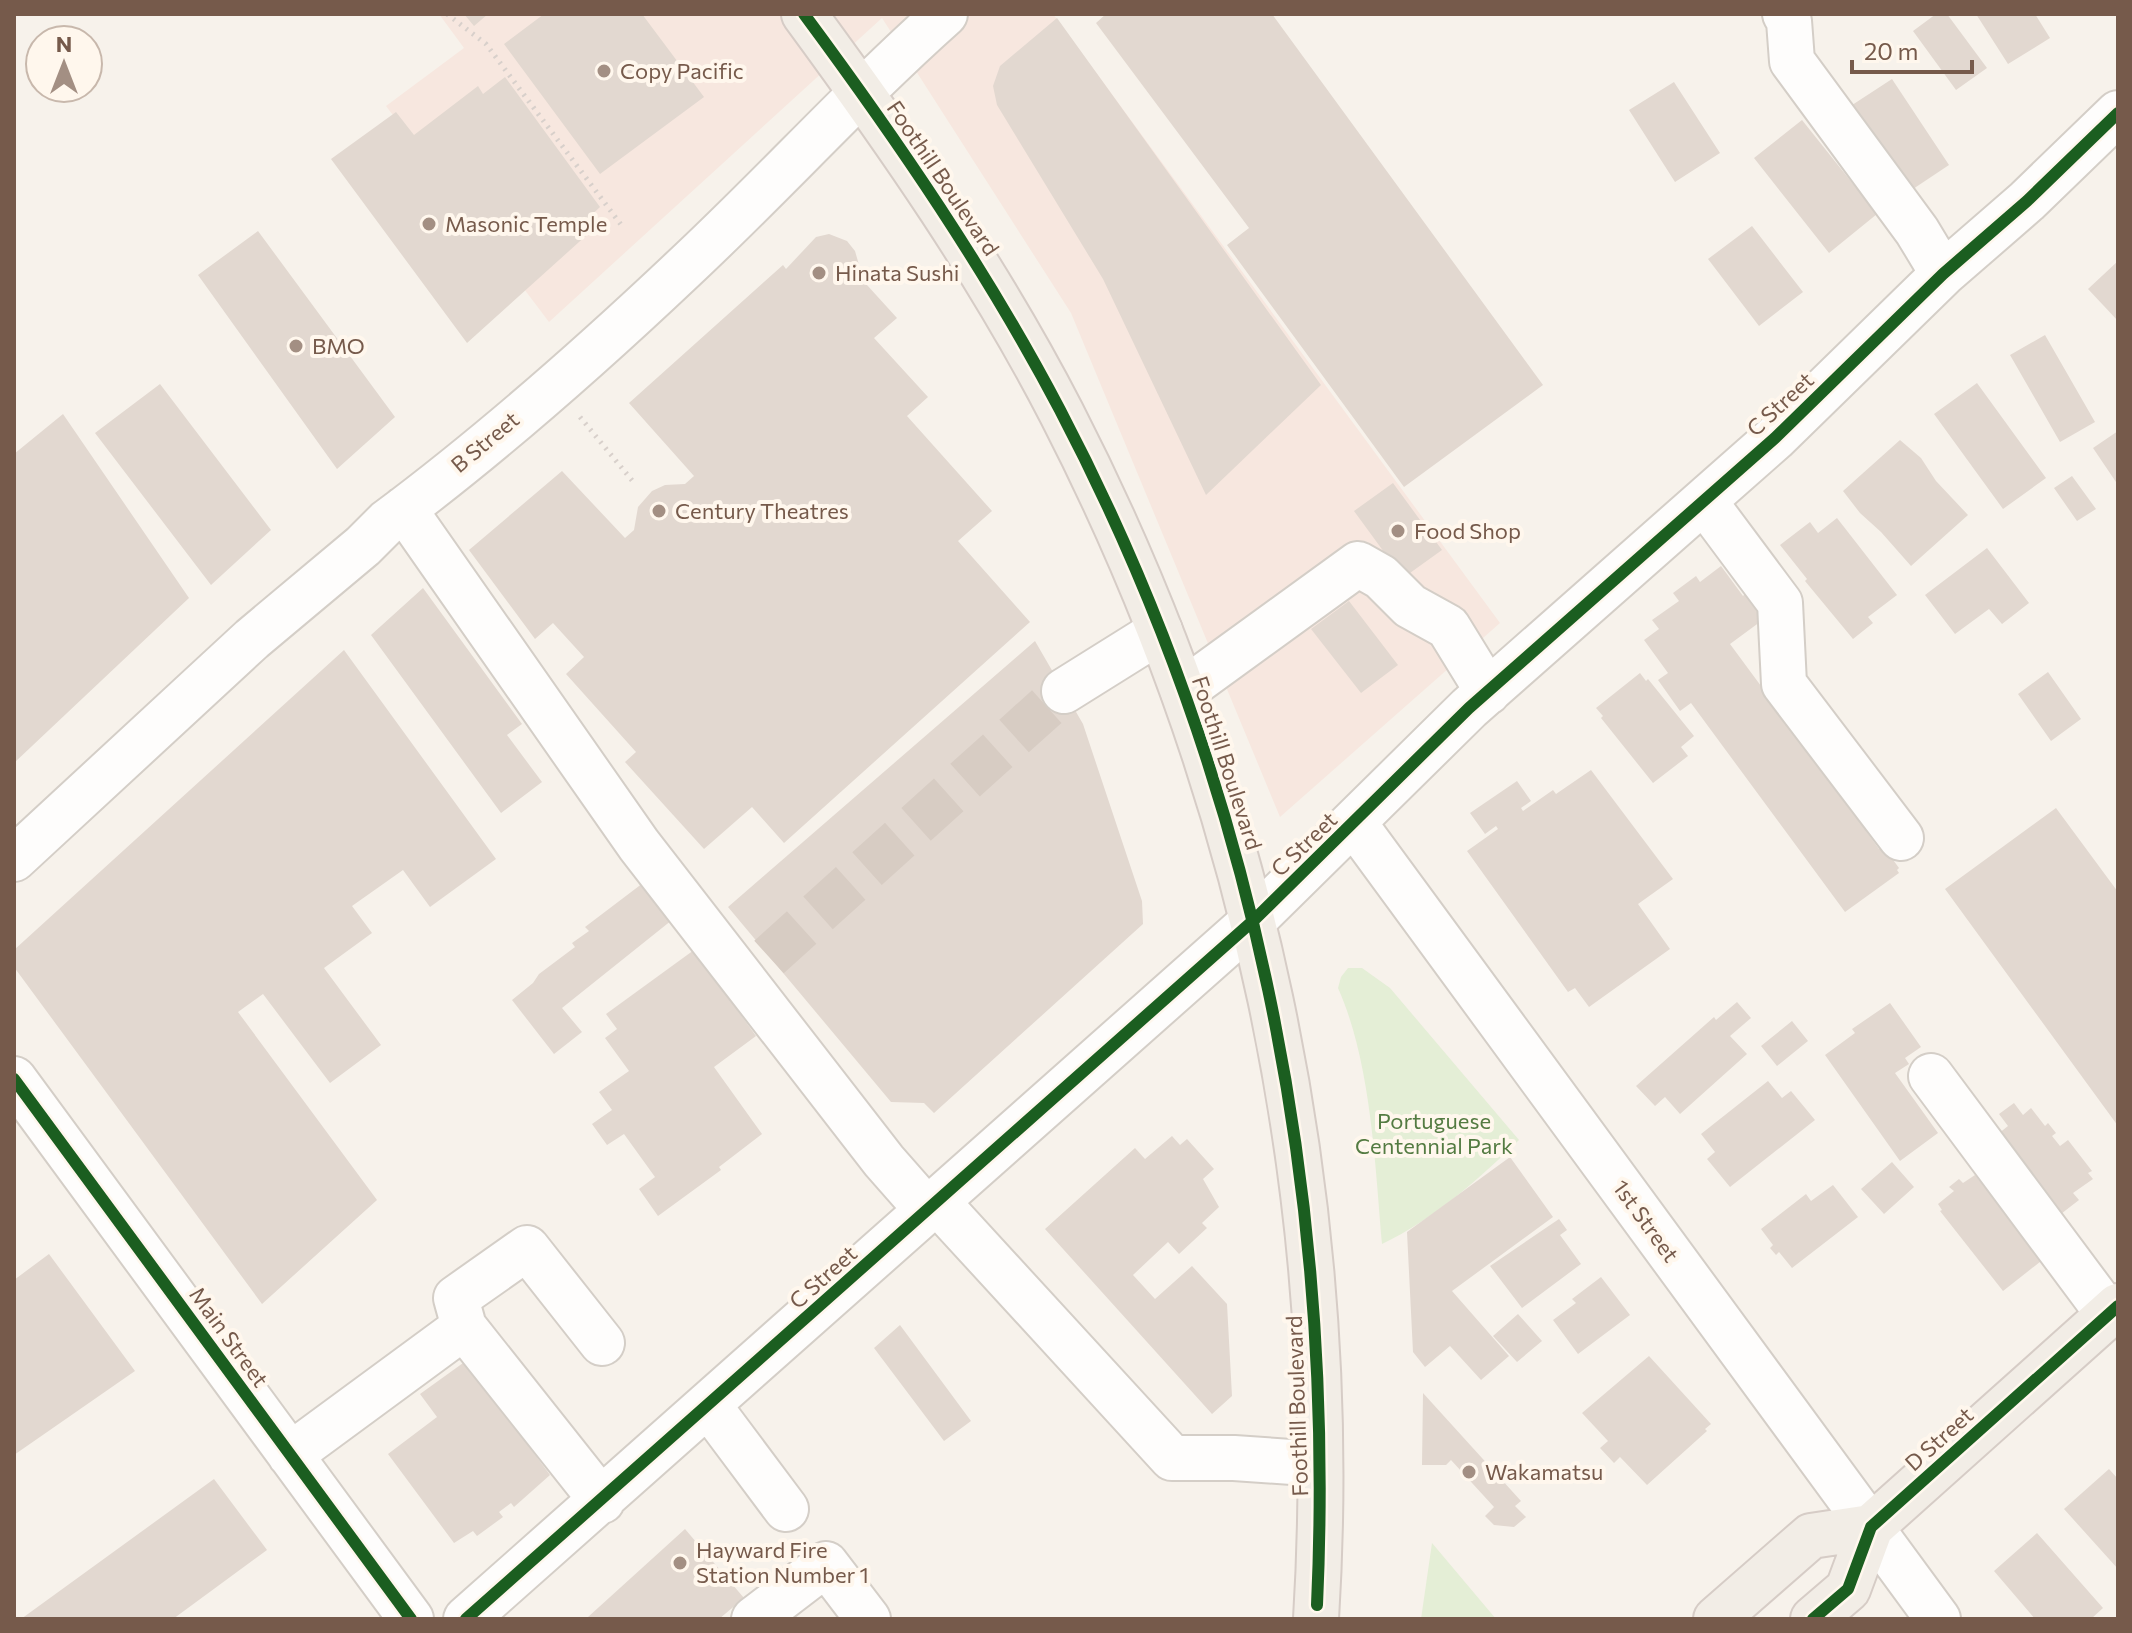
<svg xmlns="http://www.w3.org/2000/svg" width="2132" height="1633" font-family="Commissioner,sans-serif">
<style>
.commercial{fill:#f7e7df}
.green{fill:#e4eed6}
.building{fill:#e2d8d0}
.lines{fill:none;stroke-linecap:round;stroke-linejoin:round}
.minor-tunnel{stroke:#d7ccc3;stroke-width:44;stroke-dasharray:44 22;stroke-linecap:butt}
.minor-casing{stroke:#d4cec7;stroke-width:48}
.major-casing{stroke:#d6ccc6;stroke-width:48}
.path{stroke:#d8d0cb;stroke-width:5;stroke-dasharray:2 6;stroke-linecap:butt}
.minor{stroke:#fefdfc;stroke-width:44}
.major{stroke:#f2ede6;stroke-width:44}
.cycleway-casing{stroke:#fff7ed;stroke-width:17}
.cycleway{stroke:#1b5e20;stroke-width:12}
.poi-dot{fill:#a38f83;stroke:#fff7ed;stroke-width:3}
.labels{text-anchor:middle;stroke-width:8;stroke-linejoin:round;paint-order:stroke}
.poi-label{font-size:22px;fill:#765a4b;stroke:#fff7ed;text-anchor:start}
.street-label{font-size:22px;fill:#765a4b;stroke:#fff7ed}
.park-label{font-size:22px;fill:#547b42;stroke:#fff7ed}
</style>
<rect width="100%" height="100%" fill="#f7f2eb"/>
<path class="commercial" d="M439 14H1053L1500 623 1280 817 1071 313 882 18 549 322 386 106 464 48Z"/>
<path class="green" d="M1348 968H1362L1390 988 1519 1140C1479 1179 1433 1220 1382 1244 1375 1163 1371 1062 1338 988L1341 977Z
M1432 1543 1496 1619H1421Z"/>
<path class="building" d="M464 14H488L474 26Z
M544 14H642L704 97 600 174 504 44Z
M1106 14H1272L1543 385 1404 487 1227 245 1249 228 1096 23Z
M1936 14H1947L1987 68 1956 90 1913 31Z
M1976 14H2035L2050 38 2008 64Z
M1057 18 1321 385 1206 495 1103 279 997 105 993 86 1000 66Z
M505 77 600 207 582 224 589 233 467 343 331 159 396 112 414 135 478 86 483 94Z
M1892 79 1949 165 1904 195 1846 109Z
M1674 82 1720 153 1675 182 1629 110Z
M1802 120 1877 214 1829 253 1754 158Z
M1752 226 1803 292 1759 326 1708 259Z
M258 231 395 417 337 469 198 275Z
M829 234 847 241 855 251 859 265 857 274 897 318 874 338 928 397 907 416 992 511 958 541 1030 622 784 843 752 807 704 849 625 762 636 752 566 674 584 657 553 623 535 639 469 550 562 471 625 538 634 530 638 507 652 491 665 485 685 484 694 476 629 403 783 265 786 269 816 237Z
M2118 261V321L2088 289Z
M2045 335 2095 422 2060 442 2010 355Z
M1977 383 2046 478 2003 509 1934 414Z
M160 384 271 530 211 585 95 433Z
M63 414 189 598 14 763V454Z
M2118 431V485L2093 448Z
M1900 440 1921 458 1936 481 1968 515 1911 566 1881 532 1860 513 1843 491Z
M2072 476 2096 509 2077 521 2054 488Z
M1393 483 1442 550 1403 578 1354 511Z
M1837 518 1897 595 1868 617 1873 623 1853 639 1805 581 1807 579 1780 545 1810 522 1818 533Z
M1987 548 2029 603 2002 624 1989 609 1955 634 1925 595Z
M1721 566 1743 596 1745 594 1764 619 1730 644 1761 686 1763 684 1809 747 1806 749 1869 829 1866 831 1879 849 1883 846 1899 868 1897 870 1899 873 1845 912 1691 703 1680 711 1658 680 1668 673 1644 640 1659 629 1652 620 1679 601 1673 593 1696 576 1700 582Z
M423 588 522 724 507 735 542 782 501 813 371 635Z
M1349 601 1398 665 1361 693 1311 629Z
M1035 641 1083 724 1142 901 1143 924 934 1113 924 1103 891 1102 728 907Z
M344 650 496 859 430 907 403 870 352 906 372 933 324 968 381 1045 330 1083 263 994 238 1012 377 1200 262 1304 14 967V950Z
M2048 672 2081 719 2051 741 2018 694Z
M1640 673 1646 681 1648 679 1694 736 1681 747 1688 756 1653 783 1601 718 1603 716 1596 708Z
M1591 770 1673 879 1638 904 1670 949 1589 1007 1575 988 1568 992 1467 851 1498 829 1496 826 1485 834 1470 813 1517 781 1531 801 1521 808 1523 811 1553 790 1556 794Z
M2056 808 2118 892V1126L1945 889Z
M643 883 672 920 562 1008 582 1032 554 1054 512 1000 533 983 539 974 575 947 572 943 589 931 585 927Z
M694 950 756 1036 714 1067 762 1134 719 1167 721 1170 658 1216 639 1189 655 1177 624 1134 607 1145 592 1124 612 1110 599 1092 629 1071 605 1038 617 1029 606 1014Z
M1737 1002 1751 1018 1730 1036 1747 1054 1680 1114 1665 1097 1655 1106 1636 1086 1714 1017 1716 1020Z
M1890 1003 1921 1047 1905 1058 1909 1064 1895 1073 1938 1133 1900 1161 1825 1055 1855 1033 1852 1029Z
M1792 1021 1808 1041 1777 1066 1761 1046Z
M1768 1081 1782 1098 1791 1091 1815 1120 1730 1187 1707 1159 1715 1152 1701 1134Z
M2014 1103 2023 1115 2031 1108 2045 1126 2048 1123 2056 1133 2052 1136 2060 1146 2068 1140 2092 1171 2088 1173 2093 1179 2073 1193 2079 1200 2057 1217 1998 1134 2008 1126 1999 1114Z
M1172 1136 1180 1145 1187 1139 1214 1169 1203 1179 1219 1207 1202 1223 1207 1228 1179 1254 1168 1242 1133 1275 1155 1299 1192 1266 1227 1304 1232 1396 1212 1414 1045 1229 1135 1148 1145 1159Z
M1510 1157 1553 1217 1452 1291 1509 1356 1481 1380 1450 1346 1425 1367 1413 1352 1407 1232Z
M1892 1162 1914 1187 1884 1214 1861 1189Z
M1975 1175 1979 1180 1986 1175 2050 1254 2003 1291 1940 1211 1942 1210 1938 1204 1954 1191 1949 1187 1959 1179 1963 1183Z
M1833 1185 1858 1217 1792 1268 1779 1252 1776 1255 1770 1248 1773 1245 1761 1229 1806 1194 1811 1201Z
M1559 1219 1567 1230 1560 1235 1581 1264 1522 1308 1490 1266Z
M49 1254 135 1371 14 1455V1280Z
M1601 1277 1630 1315 1578 1354 1553 1320 1576 1303 1572 1299Z
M1518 1314 1542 1341 1517 1362 1493 1336Z
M900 1325 971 1421 944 1441 874 1348Z
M1649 1356 1711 1424 1705 1429 1707 1431 1647 1485 1620 1457 1614 1463 1600 1448 1608 1441 1582 1413Z
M470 1358 522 1414 511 1422 550 1475 514 1507 511 1503 499 1512 503 1517 477 1536 473 1531 454 1543 388 1454 437 1417 420 1394Z
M1423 1393 1521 1501 1515 1506 1526 1517 1514 1527 1494 1525 1485 1516 1494 1507 1451 1460 1446 1465H1422Z
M2109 1469 2118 1479V1569L2064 1509Z
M214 1479 267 1550 173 1619H21Z
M685 1529 744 1598 719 1619H589L588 1617Z
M2037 1533 2103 1608 2091 1619H2035L1994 1571Z"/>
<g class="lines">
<path class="minor-tunnel" d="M769 957 1064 691"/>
<g class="minor-casing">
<path id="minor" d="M1785 14 1789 21 1792 61 1917 231 1943 274
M1704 501 1780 603 1784 684 1901 838
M404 509 639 845 884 1161 928 1211
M1064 691 1160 631
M1183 691 1358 564 1381 577 1410 606 1448 627 1488 692
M1354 823 1938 1619
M14 859 252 639 363 546 387 522C489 446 591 356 683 269 772 186 854 95 945 14
M1931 1076 2109 1315
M14 1079 411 1619
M937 1202 1172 1458H1234L1320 1464
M464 1327 456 1298 527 1248 602 1343
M709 1406 786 1509
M290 1455 464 1327 602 1501
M466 1619 1254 920 1469 708 1775 438 1943 274 2027 201 2118 113
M754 1619 826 1564 868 1619"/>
</g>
<g class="major-casing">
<path id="major" d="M804 14C898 142 989 272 1062 414 1253 786 1342 1201 1316 1619
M1716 1619 1811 1536 1871 1527
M1813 1619 1848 1589 1871 1527 2118 1306"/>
</g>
<path class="path" d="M447 14 486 44 622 226
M580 417 635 484"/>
<use href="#minor" class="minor"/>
<use href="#major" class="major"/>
<g class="cycleway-casing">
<path id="cycleway" d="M804 14C898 141 987 271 1060 410 1254 780 1336 1190 1317 1605
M14 1079 411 1619
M466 1619 1254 920 1469 708 1775 438 1943 274 2027 201 2118 113
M1813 1619 1848 1589 1871 1527 2118 1306"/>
</g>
<use href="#cycleway" class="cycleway"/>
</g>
<g class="poi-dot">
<circle cx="604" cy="71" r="8"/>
<circle cx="429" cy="224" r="8"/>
<circle cx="819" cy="273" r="8"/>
<circle cx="296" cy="346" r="8"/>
<circle cx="659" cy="511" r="8"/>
<circle cx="1398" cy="531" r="8"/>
<circle cx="1469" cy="1472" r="8"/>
<circle cx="680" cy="1563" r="8"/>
</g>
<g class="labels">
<g class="poi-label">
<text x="620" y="79">Copy Pacific</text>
<text x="445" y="232">Masonic Temple</text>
<text x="835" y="281">Hinata Sushi</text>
<text x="312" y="354">BMO</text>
<text x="675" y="519">Century Theatres</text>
<text x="1414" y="539">Food Shop</text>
<text x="1485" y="1480">Wakamatsu</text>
<text x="696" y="1558">Hayward Fire<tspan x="696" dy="25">Station Number 1</tspan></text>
</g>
<g class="street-label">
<text transform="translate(943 178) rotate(56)" y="8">Foothill Boulevard</text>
<text transform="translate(1780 404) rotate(-43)" y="8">C Street</text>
<text transform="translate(485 442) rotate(-40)" y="8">B Street</text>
<text transform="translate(1227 763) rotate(72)" y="8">Foothill Boulevard</text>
<text transform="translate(1304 844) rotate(-44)" y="8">C Street</text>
<text transform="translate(1646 1221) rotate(54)" y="8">1st Street</text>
<text transform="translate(823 1277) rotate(-42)" y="8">C Street</text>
<text transform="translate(229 1337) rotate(54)" y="8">Main Street</text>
<text transform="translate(1297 1406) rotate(-92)" y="8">Foothill Boulevard</text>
<text transform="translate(1939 1439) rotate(-42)" y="8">D Street</text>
</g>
<g class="park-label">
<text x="1434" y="1129">Portuguese<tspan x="1434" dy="25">Centennial Park</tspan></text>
</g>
</g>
<rect width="2132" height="1633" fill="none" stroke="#765a4b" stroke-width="32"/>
<g transform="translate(64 64)"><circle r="38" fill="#fff7ed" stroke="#c8b8ac" stroke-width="2"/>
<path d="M0-6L14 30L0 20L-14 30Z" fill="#a38f83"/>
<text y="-12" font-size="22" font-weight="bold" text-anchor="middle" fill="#765a4b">N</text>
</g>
<path d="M1852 60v12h120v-12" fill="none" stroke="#765a4b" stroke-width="4"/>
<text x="1864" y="60" font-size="24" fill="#765a4b" stroke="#fff7ed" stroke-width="6" paint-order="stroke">20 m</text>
</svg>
